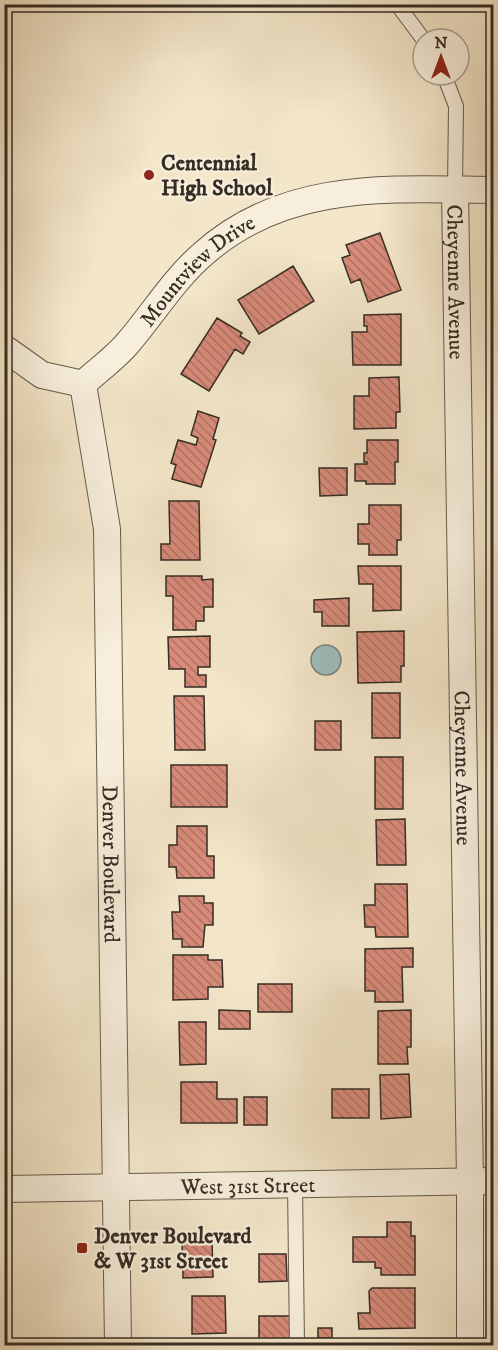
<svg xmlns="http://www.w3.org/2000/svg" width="498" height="1350" font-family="'IM FELL DW Pica',serif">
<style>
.water{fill:#9ebebe;stroke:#748480;stroke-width:1.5}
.building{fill:url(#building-back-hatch);stroke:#362d24;stroke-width:1.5}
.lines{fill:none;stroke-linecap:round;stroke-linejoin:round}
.lane-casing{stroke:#655b4d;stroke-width:16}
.street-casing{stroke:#655b4d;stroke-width:28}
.lane{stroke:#f7efdc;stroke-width:14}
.street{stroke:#f7efdc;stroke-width:26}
.poi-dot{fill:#8f2418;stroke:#f7efdc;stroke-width:2}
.labels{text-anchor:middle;stroke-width:4.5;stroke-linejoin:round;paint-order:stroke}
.poi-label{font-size:22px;font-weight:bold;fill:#362d24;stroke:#f7efdc;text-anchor:start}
.street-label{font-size:22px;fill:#362d24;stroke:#f7efdc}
</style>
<defs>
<pattern id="building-back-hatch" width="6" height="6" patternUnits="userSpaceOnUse" patternTransform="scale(1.5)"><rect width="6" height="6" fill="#d88b7a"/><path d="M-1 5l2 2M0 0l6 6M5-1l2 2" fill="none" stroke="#b07264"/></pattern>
</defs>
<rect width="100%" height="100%" fill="#f3e6c9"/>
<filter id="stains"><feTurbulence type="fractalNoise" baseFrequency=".00333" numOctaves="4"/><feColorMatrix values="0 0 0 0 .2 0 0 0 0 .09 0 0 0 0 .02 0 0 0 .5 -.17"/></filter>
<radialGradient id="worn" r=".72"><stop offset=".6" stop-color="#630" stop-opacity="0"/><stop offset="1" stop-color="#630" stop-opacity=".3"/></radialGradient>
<path class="water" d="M311 660a15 15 0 1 1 30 0a15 15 0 1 1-30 0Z"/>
<path class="building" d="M380 233 401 290 368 302 360 279 351 283 342 258 350 255 346 245Z
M293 266 314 301 259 334 238 300Z
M401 314V365H353L352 332H367V326H364V315Z
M217 318 242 333 240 336 250 342 243 354 235 349 209 391 181 374Z
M399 377 400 412H396V428L354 429V396H369V378Z
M198 411 219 418 213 439 216 440 201 487 172 479 176 465 171 463 178 440 196 445 198 438 191 435Z
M367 440H398V462H395V484H366V481H355V464H367V462H364V453H367Z
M319 468H347V495L320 496Z
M169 501H199L200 560H161V544H170Z
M369 505H401V540H397V555H369V544H358V524H369Z
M358 566H401V610L373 611V584H359Z
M166 576H202V580L213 579V607H204V621H196V630H173V596H166Z
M349 598V626H322V612H314V600Z
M404 631V666H401V682L358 683 357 632Z
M210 636V667H198V675H206V687H185V669H169L168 637Z
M372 693H400V738H372Z
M174 696H204L205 750H175Z
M315 721H341V750H315Z
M375 757H403V809H375Z
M171 765H227V807H171Z
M405 819 406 865H377L376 820Z
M177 826H207V856H214V878H177L176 867H169V845H177Z
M375 884H407L408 937H376L375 927H365L364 905H375Z
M179 896H204V903H213V925H205L203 947H182V939H173L172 912H180Z
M413 948V967H402L403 1002H375V991H365V949Z
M173 955H208V960H222L223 987H208V999L173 1000Z
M258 984H292V1012H258Z
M219 1010 250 1011V1029H219Z
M411 1010V1047H407L408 1064H378V1011Z
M179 1022H206V1064L180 1065Z
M409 1074 411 1117 381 1119 380 1075Z
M181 1082H217V1099H237V1123H181Z
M332 1089H369V1118H332Z
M244 1097H267V1125H244Z
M387 1222H411V1236H415V1275H381V1268H375V1262H353V1237H387Z
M212 1239 213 1277 183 1278 182 1240Z
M259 1254H286L287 1281 259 1282Z
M372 1288H415V1328L359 1329 358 1313H370L369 1291Z
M192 1296H225L226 1333 192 1334Z
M259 1316H291V1340H259Z
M318 1328H332V1338H318Z"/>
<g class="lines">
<g class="lane-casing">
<path id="lane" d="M397 4 423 39
M444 75 456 106 455 189
M295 1184 297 1346"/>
</g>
<g class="street-casing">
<g id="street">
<path id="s1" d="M455 189 470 1181V1346"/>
<path d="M4 348 42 375 83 384"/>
<path id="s2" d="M83 384 107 529 118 1346"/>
<path id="s3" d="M83 384C97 371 114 359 127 344 153 314 173 280 203 254 286 180 390 189 494 190"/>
<path id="s4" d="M4 1189 494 1181"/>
</g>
</g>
<use href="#lane" class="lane"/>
<use href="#street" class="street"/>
</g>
<g class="poi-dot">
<circle cx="149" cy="175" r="6"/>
<rect x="76" y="1242" width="12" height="12" rx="3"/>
</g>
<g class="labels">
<g class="poi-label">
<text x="161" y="170">Centennial<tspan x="161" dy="25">High School</tspan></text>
<text x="94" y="1243">Denver Boulevard<tspan x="94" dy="25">&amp; W 31st Street</tspan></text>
</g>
<g class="street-label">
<text dy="8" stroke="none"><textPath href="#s3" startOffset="162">Mountview Drive</textPath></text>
<text dy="8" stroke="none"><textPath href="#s1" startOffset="93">Cheyenne Avenue</textPath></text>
<text dy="8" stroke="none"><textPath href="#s1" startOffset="579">Cheyenne Avenue</textPath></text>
<text dy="8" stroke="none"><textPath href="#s2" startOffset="482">Denver Boulevard</textPath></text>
<text dy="8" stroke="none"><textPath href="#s4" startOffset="244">West 31st Street</textPath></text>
</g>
</g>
<rect width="498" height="1350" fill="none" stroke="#f3e6c9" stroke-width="24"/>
<rect x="6" y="6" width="486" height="1338" fill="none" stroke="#362d24" stroke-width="3"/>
<rect x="12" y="12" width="474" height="1326" fill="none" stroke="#362d24" stroke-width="1.5"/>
<g transform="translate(441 57)"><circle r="28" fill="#f7efdc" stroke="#aaa192" stroke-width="1.5"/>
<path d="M0-4.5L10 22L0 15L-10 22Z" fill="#8f2418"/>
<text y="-9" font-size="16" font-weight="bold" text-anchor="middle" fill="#362d24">N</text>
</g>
<rect width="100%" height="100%" filter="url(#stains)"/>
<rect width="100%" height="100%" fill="url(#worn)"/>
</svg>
